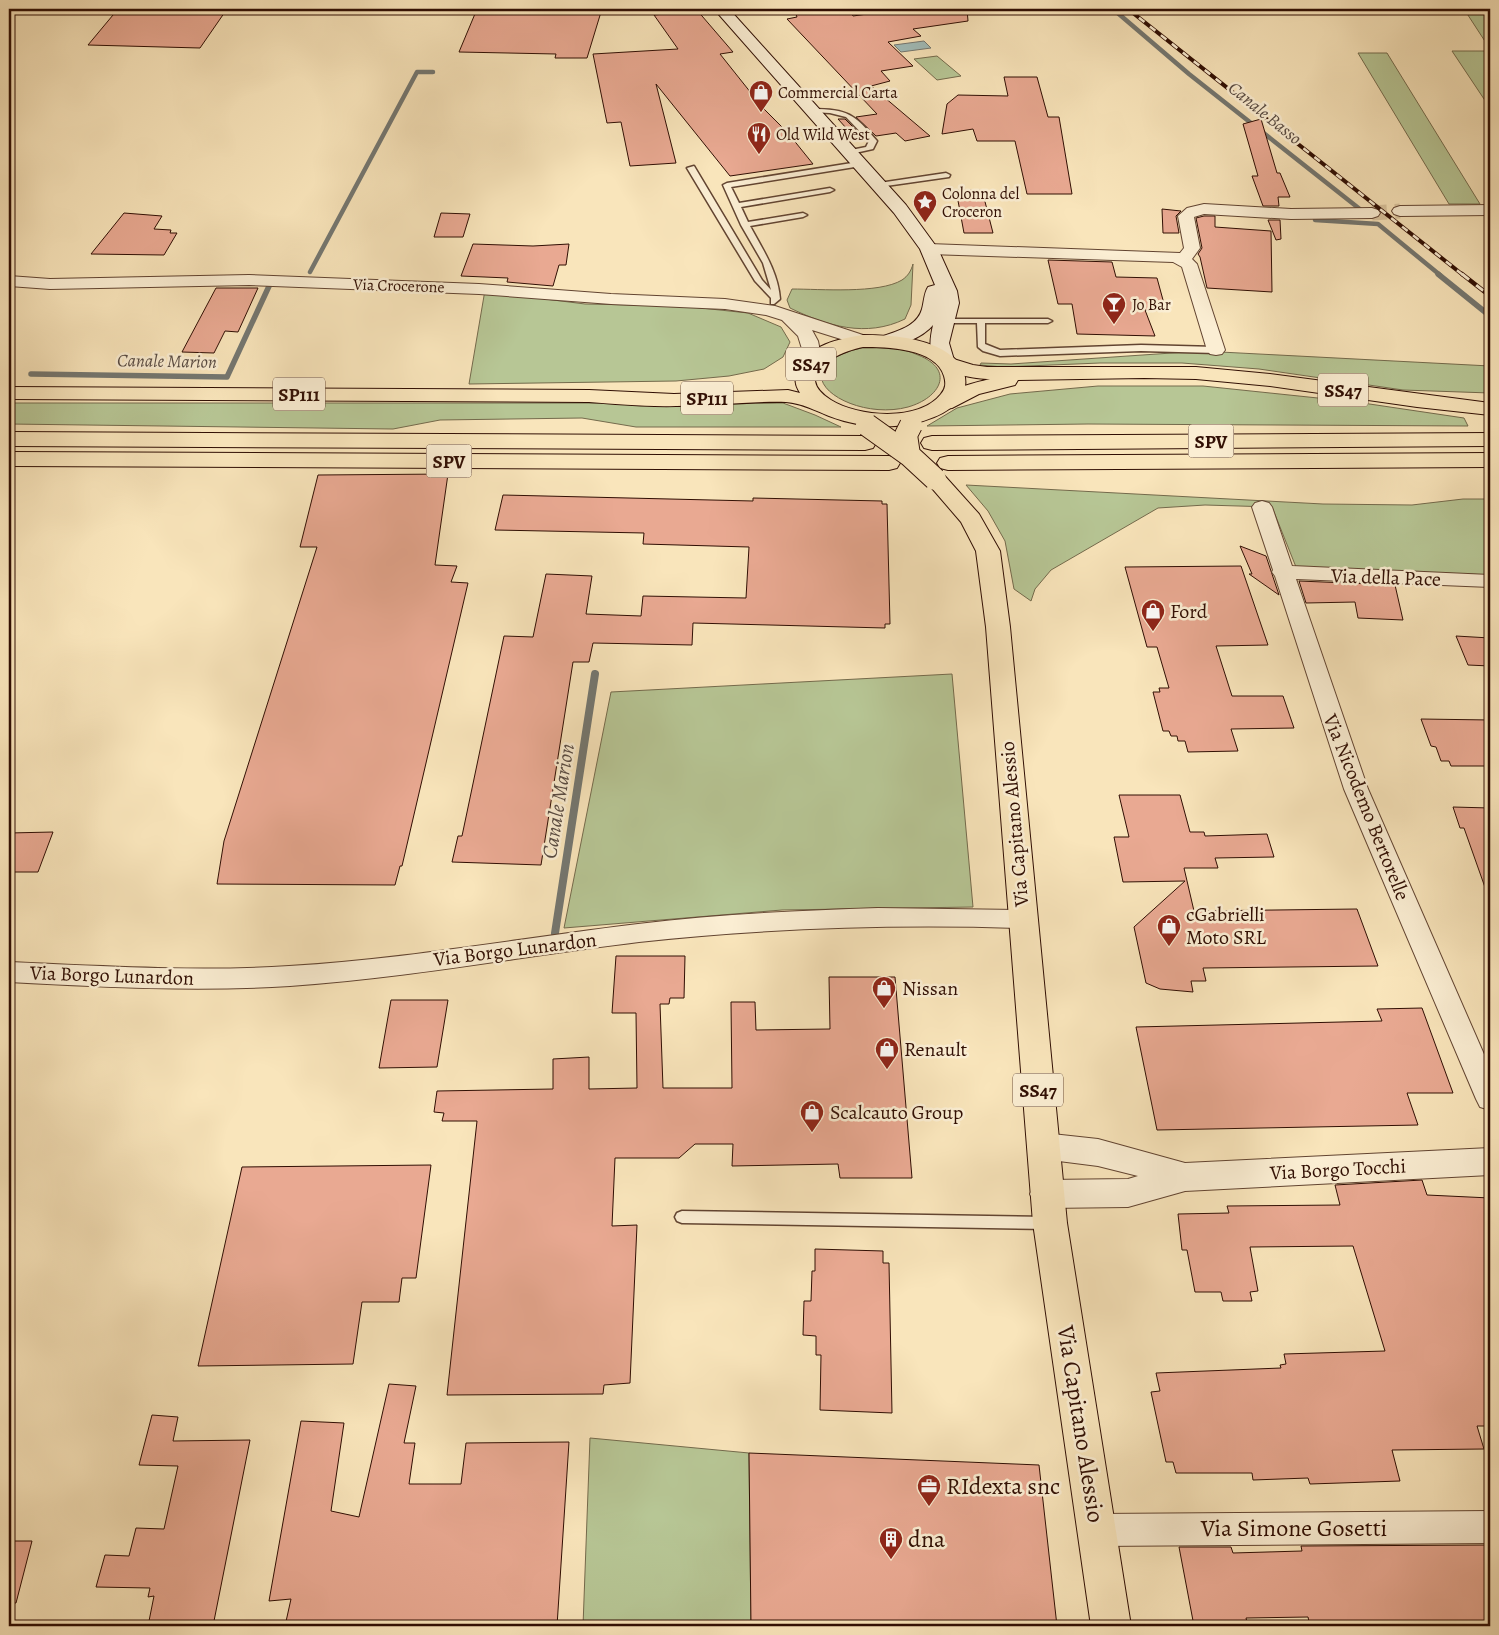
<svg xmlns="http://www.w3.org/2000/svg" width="1499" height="1635" font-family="Alegreya,serif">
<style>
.green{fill:#b7c695;stroke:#746a4c}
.water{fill:#a1bdba;stroke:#747771}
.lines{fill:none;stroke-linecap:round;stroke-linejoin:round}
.stream-far2{stroke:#747771;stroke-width:4.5}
.stream-far1{stroke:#747771;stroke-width:5.5}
.stream{stroke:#747771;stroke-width:8}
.building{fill:#e9a992;stroke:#300e03}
.minor-tunnel{stroke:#dbc59f;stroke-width:15;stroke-dasharray:15 8;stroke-linecap:butt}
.service-casing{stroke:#624431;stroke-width:3}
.minor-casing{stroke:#624431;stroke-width:2}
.tertiary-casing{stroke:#624431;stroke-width:2}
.secondary-casing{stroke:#300e03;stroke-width:2}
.primary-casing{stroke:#300e03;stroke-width:2}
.trunk-casing{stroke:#300e03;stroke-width:2}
.motorway-casing{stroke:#300e03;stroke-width:2}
.service{fill:#fbeed3;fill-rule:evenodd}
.minor{fill:#fbeed3;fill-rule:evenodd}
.tertiary{fill:#fbeed3;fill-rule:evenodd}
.secondary{fill:#fbeed3;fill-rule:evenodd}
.primary{fill:#f9e5bb;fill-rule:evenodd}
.trunk{fill:#f9e5bb;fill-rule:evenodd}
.motorway{fill:#f9e5bb;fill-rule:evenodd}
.rail-far1-casing{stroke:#300e03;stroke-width:4}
.rail-casing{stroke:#300e03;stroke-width:4.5}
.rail-far1{stroke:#fbeed3;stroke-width:2.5;stroke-dasharray:7;stroke-linecap:butt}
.rail{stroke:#fbeed3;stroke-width:3;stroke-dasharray:9;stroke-linecap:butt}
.primary-bridge-casing{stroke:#300e03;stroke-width:24;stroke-linecap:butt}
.primary-bridge{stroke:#f9e5bb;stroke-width:22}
.labels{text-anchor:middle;stroke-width:5;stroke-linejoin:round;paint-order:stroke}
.far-poi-label{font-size:16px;fill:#300e03;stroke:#fbeed3;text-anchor:start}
.far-street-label{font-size:16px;fill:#300e03;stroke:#fbeed3}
.far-water-label{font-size:18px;font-style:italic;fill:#584b43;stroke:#fbeed3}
.shield{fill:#fbeed3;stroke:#6d5141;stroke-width:1}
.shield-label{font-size:19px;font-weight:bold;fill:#300e03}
.street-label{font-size:20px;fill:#300e03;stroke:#fbeed3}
.poi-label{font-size:20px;fill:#300e03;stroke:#fbeed3;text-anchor:start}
.water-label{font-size:21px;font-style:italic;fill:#584b43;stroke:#fbeed3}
.near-street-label{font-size:24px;fill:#300e03;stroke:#fbeed3}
.near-poi-label{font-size:24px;fill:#300e03;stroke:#fbeed3;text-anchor:start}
</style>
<rect width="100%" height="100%" fill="#f9e5bb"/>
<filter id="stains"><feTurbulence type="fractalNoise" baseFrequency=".004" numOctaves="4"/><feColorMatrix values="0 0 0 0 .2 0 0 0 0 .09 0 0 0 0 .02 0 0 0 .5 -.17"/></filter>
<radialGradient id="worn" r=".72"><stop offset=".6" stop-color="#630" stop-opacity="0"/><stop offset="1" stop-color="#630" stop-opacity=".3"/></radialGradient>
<path class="green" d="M1464 9H1490V49Z
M1452 51H1490V108Z
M1358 53H1387L1480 204H1449Z
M937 56 961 76 937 80 914 59Z
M913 264 911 305 905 319C866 338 827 326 790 308L787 300 792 289C820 289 879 294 902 280 908 276 911 271 913 264Z
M485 290 521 293 545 299 585 304 682 306 748 313 781 327 790 342 783 357 764 369 729 376 676 381 469 384Z
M865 347C884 347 901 347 918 355 956 370 940 398 908 407 849 423 771 368 865 347Z
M1201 351 1490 366V393L1403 390 1259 369 1182 363H1100L1003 367 980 365 981 363 1011 364Z
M1098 386H1203L1356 402 1464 418 1468 426 1088 424 927 426 957 408 1010 394Z
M9 403H783L815 415 841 427H636L582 418 440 420 393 429 9 424Z
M966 485 1323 504 1412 505 1463 499H1490V575L1296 567 1272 507 1205 505 1158 508 1051 570 1035 589 1031 601 1014 589 1005 541 988 511Z
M952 674 973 907 782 910 564 928 611 692Z
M590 1438 749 1453 751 1626H583Z"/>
<path class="water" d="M924 41 931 48 901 52 894 45Z"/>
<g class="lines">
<path class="stream-far2" d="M1113 9 1189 74 1361 210H1355
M1315 220 1378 224 1440 275
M310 272 417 72H433"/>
<path class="stream-far1" d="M1438 274 1490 316
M31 374 227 377 270 284H279"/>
<path class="stream" d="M555 933 595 674"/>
</g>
<path class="building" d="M118 9H227L200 48 88 45Z
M477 9H600L599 12H601L587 58H555L556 54 459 52Z
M661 9H696L733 52 720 54 763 108 788 133 813 164 730 176 656 84 676 163 630 166 621 122 607 123 593 54 678 49 654 15 664 14Z
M794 9H849L853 16 903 9H967L968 21 913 29 921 36 888 42 913 66 881 71 890 81 871 86 930 136 905 141 896 133 876 136 856 117 877 114 787 19 797 17Z
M1004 77H1037L1048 117H1059L1072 194H1027L1015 141H977L973 129 942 134 947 104 958 95 1008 96Z
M838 119H845L864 138 856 139Z
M1261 119 1277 173H1280L1290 197H1278L1279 206H1263L1252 176H1258L1243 124Z
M956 190H982L993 233H964Z
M1162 209 1181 211 1176 216 1179 233H1163Z
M124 213 162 216 154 229 171 230 170 233H177L164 255 91 254Z
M441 213 470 214 463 237H434Z
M1204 216H1215V227L1271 231 1272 292 1207 288 1200 257 1198 254 1202 248 1196 218Z
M1268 220H1280L1281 239 1276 240Z
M473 244 533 246 569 244 566 265H559L553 286 507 282 508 278 461 276Z
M1048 260 1112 262 1116 277 1157 278 1166 311 1145 310 1155 336 1077 334 1072 304H1058Z
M216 288H258L238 332 225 331 214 353 182 352Z
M448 474 435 565 457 566 451 582 468 583 402 866H400L395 885 217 884 224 841 317 547H300L318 475Z
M503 495 753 501V498L882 501V504H887L890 624H885V628L693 623 692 645 593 643 589 662H573L541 865 452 862 458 836H462L504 636 533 637 546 574 592 576 586 614 641 616 643 596 746 598 749 547 643 544 644 533 495 530Z
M1240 546 1266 556 1279 595 1249 574H1252Z
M1241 566 1268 645 1216 646 1232 696H1283L1294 728 1231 729 1238 751 1188 752 1185 741H1178L1177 736H1171L1169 731H1163L1153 692H1160L1159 688H1169L1157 647H1147L1125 567Z
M1299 581 1395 585 1403 620 1358 618 1355 602 1306 603Z
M1456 636 1490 638V666L1468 665Z
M1421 719 1490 720V766H1451L1449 761H1441L1436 747 1431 746Z
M1119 795H1180L1190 832H1204L1205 836 1267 834 1274 857 1215 858 1218 868H1184L1194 911 1357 909 1378 966 1203 968 1206 981H1191L1193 992 1160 989 1146 983 1134 927 1185 881 1123 882 1114 837H1129Z
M1453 807 1490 808V892L1487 893 1464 828H1460Z
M53 832 38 872H9V833Z
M616 956H685L684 998H670L669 1004H660L663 1088H732L731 1002H755L756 1030 830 1029 829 977H895L912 1178H840L838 1164 732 1166 733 1144H695L679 1158H615L612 1226 637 1225 630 1383 604 1385 603 1394 447 1395 477 1121H442L444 1113 434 1112 437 1091 553 1089V1059L589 1057V1089L637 1088 636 1013H612Z
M391 1000H448L437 1067 379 1068Z
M1422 1008 1453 1093H1407L1418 1125 1157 1130 1136 1027 1382 1021 1377 1009Z
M431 1165 416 1278H402L399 1302H362L353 1364 198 1366 242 1167Z
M1422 1180 1427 1195 1490 1198V1426H1477L1484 1449 1392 1450 1400 1481 1310 1484 1308 1478 1253 1480 1252 1473H1176L1173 1462H1166L1151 1392 1160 1391 1156 1373 1281 1368 1280 1365 1286 1364 1284 1354 1385 1351 1353 1246 1250 1247 1258 1291 1250 1292 1252 1301H1223L1221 1292H1195L1187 1250H1182L1178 1214 1229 1213 1227 1206 1340 1205 1335 1185Z
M815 1249 883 1251V1263H889L892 1413 820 1410 821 1355H816V1336L803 1335 804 1301H811L812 1271H815Z
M389 1384 416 1386 404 1443H415L409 1484H461L466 1443 569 1442 557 1626H285L291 1599 269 1601 301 1421 344 1423 331 1511 359 1517Z
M152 1415 178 1417 173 1441 250 1440 213 1626H148L154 1596 148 1597 150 1588 96 1587 105 1555 129 1556 136 1528 164 1529 178 1466 139 1465Z
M749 1453 1039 1465 1057 1626H751Z
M9 1541H32L16 1603H9Z
M1490 1545V1626H1310L1308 1617 1246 1618 1248 1626H1194L1179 1547H1231L1233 1553 1302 1551 1301 1546Z"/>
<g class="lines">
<path class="minor-tunnel" d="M1372 213 1400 211"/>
<g class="service-casing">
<path id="service" d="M812 109C848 109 854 114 877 141L873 149 846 155V151L866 147 869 141 846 117 830 113 810 112 809 111Z
M858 162 862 164 861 166 731 187 739 203 830 188 834 190 830 192 741 207 748 222 803 213 807 215 803 217 750 226C763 250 778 272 780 299L774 304H771V298L755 281 687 168 694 166 762 280 771 290 763 263 741 225 723 185 727 183Z
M946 173 950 175 949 177 879 187 875 185 879 183Z
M942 319H1048L1052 321 1048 323H985V344L1000 350 1141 345 1216 347 1220 350 1216 353 1141 351 1000 356 983 351 978 347 977 323H942Z
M682 1211 1048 1217 1053 1219 1055 1223 1053 1227 1048 1229 682 1223 677 1221 675 1217 677 1213Z"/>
</g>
<g class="minor-casing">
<path id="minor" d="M1204 204 1291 209 1372 208 1378 210 1380 213 1378 216 1372 218 1291 219 1204 214 1194 217 1200 248 1192 259 1197 264 1225 350 1222 354 1216 355 1210 354 1207 350 1182 267 1173 262 929 254 923 252 921 249 923 246 929 244 1180 253 1184 248 1178 216 1187 208Z
M1490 205V215L1400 216 1394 214 1392 211 1394 208 1400 206Z
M249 275 479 284 611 294 725 299 775 306 869 337 872 341 869 345 863 346 812 330 818 341 822 361 819 365 813 366 807 365 798 336 782 320 766 315 725 309 611 304 479 294 249 285 50 289 9 286V276L50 279Z
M1262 501 1269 503 1272 507 1292 566 1490 575V587L1296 579 1368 789 1490 1068V1110L1480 1107 1476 1099 1344 789 1275 576 1272 572 1273 570 1252 507 1255 503Z
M878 908 1022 910 1031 912 1035 919 1031 926 1022 928C894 924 766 928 639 942 523 956 407 978 290 986 196 992 102 987 9 982V962C102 966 196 972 289 966 406 959 521 938 638 924 717 914 798 911 878 908Z
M1490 1511V1543L1097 1546 1085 1541 1080 1530 1085 1519 1097 1514Z"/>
</g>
<g class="tertiary-casing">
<path id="tertiary" d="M1043 1133 1098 1139 1185 1163 1490 1148V1175L1185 1191 1128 1207 1047 1208 1035 1204 1030 1194 1035 1184 1047 1180 1128 1179 1138 1176 1098 1166 1043 1159 1032 1155 1027 1146 1032 1137Z"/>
</g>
<g class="secondary-casing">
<path id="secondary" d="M714 9H729L906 205 938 249 957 291 959 303 949 343 954 360 951 364 944 366 937 364C928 351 930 339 933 325 923 337 897 349 881 345L878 341 881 337C896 331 917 327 922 309 924 302 924 293 928 287L935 285 920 249 894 213Z"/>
</g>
<g class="primary-casing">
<path id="primary" d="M863 335C888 335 918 337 941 349 950 354 961 362 964 373 973 404 936 419 911 424 884 429 855 426 829 416 816 411 802 403 786 402 750 401 713 406 676 406 647 407 618 404 589 402L9 399V387L589 390 674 394 788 390 800 393C795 385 794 379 798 371 808 344 839 339 863 335ZM863 347C886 347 936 348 944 376 946 383 946 388 941 394 919 422 858 417 831 400 790 374 838 352 863 347Z
M935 472 943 474 979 514 1000 551 1010 627 1067 1223 1131 1626H1091L1033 1223 986 627 976 551 961 522 924 479 927 474Z"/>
</g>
<g class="trunk-casing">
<path id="trunk" d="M947 357 973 365 987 367H1196L1270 374 1490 403V415L1417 407 1270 386 1196 379 1144 378 1018 380 1015 385 979 394 952 408 944 409 936 408 933 403C943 390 974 383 990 379 976 379 945 374 937 363L940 359Z"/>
</g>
<g class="motorway-casing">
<path id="motorway" d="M9 432 865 436 873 438 876 443 873 448 865 450 9 446Z
M1490 433V446L932 450 924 448 921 443 924 438 932 436Z
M9 452 889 456 897 458 900 463 897 468 889 470 9 466Z
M1490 453V467L948 470 940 468 937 463 940 458 948 456Z"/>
</g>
<use href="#service" class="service"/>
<use href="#minor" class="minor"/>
<use href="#tertiary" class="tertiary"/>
<use href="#secondary" class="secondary"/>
<use href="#primary" class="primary"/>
<use href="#trunk" class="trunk"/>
<use href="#motorway" class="motorway"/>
<g class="rail-far1-casing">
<path id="rail-far1" d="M1128 9 1463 275"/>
</g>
<g class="rail-casing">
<path id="rail" d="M1462 274 1490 296"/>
</g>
<use href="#rail-far1" class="rail-far1"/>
<use href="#rail" class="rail"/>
<g class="primary-bridge-casing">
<path id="primary-bridge" d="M867 425 909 455 935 479
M909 455 906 435 911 425"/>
</g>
<use href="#primary-bridge" class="primary-bridge"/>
</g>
<defs>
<g id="shop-pin" transform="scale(1.25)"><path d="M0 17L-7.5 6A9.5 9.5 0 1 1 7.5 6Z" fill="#8f2418" stroke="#fbeed3"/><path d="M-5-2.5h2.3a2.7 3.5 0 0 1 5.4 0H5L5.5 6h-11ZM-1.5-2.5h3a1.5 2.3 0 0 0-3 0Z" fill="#fff"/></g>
<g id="restaurant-pin" transform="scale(1.25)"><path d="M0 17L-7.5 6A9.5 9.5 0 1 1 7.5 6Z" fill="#8f2418" stroke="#fbeed3"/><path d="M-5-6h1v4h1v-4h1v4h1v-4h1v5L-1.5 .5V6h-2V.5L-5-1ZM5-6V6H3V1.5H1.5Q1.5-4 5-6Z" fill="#fff"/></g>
<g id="sight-pin" transform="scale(1.25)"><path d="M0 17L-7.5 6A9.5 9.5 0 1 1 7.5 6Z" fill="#8f2418" stroke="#fbeed3"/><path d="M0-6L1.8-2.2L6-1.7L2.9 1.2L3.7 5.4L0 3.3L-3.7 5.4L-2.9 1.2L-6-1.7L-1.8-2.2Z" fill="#fff"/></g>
<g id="bar-pin" transform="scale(1.25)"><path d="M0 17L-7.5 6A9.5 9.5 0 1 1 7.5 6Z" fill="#8f2418" stroke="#fbeed3"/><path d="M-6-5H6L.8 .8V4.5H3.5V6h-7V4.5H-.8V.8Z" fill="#fff"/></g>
<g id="office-pin" transform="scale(1.25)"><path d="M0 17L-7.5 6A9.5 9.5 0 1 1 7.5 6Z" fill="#8f2418" stroke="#fbeed3"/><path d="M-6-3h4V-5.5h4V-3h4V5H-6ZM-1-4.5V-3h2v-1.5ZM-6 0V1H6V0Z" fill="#fff"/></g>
<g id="building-pin" transform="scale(1.25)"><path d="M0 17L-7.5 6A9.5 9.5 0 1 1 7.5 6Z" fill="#8f2418" stroke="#fbeed3"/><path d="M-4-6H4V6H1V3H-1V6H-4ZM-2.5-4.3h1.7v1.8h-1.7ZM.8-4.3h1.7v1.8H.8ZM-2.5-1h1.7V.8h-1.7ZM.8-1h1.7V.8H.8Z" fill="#fff"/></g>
</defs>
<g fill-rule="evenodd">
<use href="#shop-pin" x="761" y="92"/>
<use href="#restaurant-pin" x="759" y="134"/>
<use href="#sight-pin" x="925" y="202"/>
<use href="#bar-pin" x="1114" y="304"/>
<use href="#shop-pin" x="1153" y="611"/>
<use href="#shop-pin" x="1169" y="926"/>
<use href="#shop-pin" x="884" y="988"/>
<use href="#shop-pin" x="887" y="1049"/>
<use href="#shop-pin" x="812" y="1112"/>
<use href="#office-pin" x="929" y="1486"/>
<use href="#building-pin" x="891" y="1539"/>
</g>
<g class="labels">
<g class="far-poi-label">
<text x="778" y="98">Commercial Carta</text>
<text x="776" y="140">Old Wild West</text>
<text x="942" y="199">Colonna del<tspan x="942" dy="18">Croceron</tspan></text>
<text x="1132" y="310">Jo Bar</text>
</g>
<g class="far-street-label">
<text transform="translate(399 285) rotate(2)" y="6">Via Crocerone</text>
</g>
<g class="far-water-label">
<text transform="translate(1265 113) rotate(39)" y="6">Canale Basso</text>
<text transform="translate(167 361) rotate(1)" y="6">Canale Marion</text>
</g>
<g class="shield">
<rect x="786" y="347.5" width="50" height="33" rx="4"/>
<rect x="1318" y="373.5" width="50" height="33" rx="4"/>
<rect x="273" y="377.5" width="52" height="33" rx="4"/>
<rect x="681" y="381.5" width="52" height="33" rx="4"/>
<rect x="1188.5" y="424.5" width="45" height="33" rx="4"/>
<rect x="426.5" y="444.5" width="45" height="33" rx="4"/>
<rect x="1013" y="1073.5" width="50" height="33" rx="4"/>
</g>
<g class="shield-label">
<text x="811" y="371">SS47</text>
<text x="1343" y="397">SS47</text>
<text x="299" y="401">SP111</text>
<text x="707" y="405">SP111</text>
<text x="1211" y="448">SPV</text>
<text x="449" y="468">SPV</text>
<text x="1038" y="1097">SS47</text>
</g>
<g class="street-label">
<text transform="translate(1386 577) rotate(2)" y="7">Via della Pace</text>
<text transform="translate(1367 807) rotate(68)" y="7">Via Nicodemo Bertorelle</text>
<text transform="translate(1014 824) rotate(-95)" y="7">Via Capitano Alessio</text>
<text transform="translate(515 949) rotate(-7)" y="7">Via Borgo Lunardon</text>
<text transform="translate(112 975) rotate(2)" y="7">Via Borgo Lunardon</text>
<text transform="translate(1338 1169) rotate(-3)" y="7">Via Borgo Tocchi</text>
</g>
<g class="poi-label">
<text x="1170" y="618">Ford</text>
<text x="1186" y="921">cGabrielli<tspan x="1186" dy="23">Moto SRL</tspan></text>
<text x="902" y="995">Nissan</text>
<text x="904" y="1056">Renault</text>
<text x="830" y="1119">Scalcauto Group</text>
</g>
<g class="water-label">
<text transform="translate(558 801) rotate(-81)" y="7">Canale Marion</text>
</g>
<g class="near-street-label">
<text transform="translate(1081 1424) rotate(81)" y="8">Via Capitano Alessio</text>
<text x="1294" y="1536">Via Simone Gosetti</text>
</g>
<g class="near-poi-label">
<text x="946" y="1494">RIdexta snc</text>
<text x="908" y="1547">dna</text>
</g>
</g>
<rect width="1499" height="1635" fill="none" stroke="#f9e5bb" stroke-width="30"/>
<rect x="10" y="10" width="1479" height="1615" fill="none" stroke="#300e03" stroke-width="2.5"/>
<rect x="15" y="15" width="1469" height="1605" fill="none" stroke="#300e03"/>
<rect width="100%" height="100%" filter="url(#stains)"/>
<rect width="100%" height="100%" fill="url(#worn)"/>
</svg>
